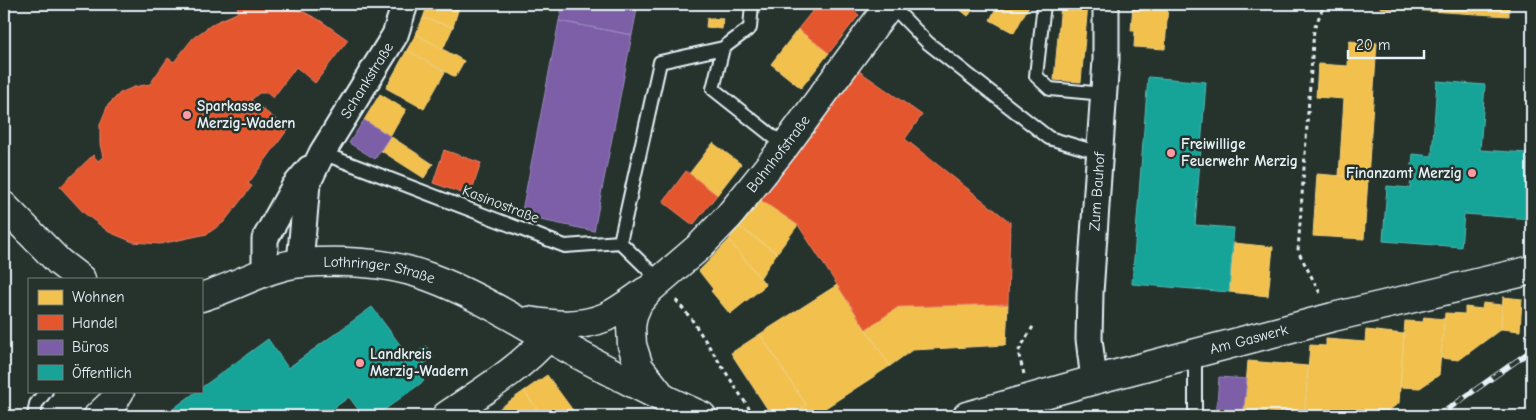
<svg xmlns="http://www.w3.org/2000/svg" width="1536" height="420" font-family="'Comic Neue',sans-serif">
<style>
.homes{fill:#f2c14e;stroke:#efcf81}
.shops{fill:#e4572e;stroke:#e5856b}
.offices{fill:#7b5ea7;stroke:#9c8abf}
.public{fill:#17a398;stroke:#56bab5}
.lines{fill:none;stroke-linecap:round;stroke-linejoin:round}
.lane-casing{stroke:#e8f1f8;stroke-width:16}
.street-casing{stroke:#e8f1f8;stroke-width:29}
.secondary-casing{stroke:#e8f1f8;stroke-width:31}
.path{stroke:#e8f1f8;stroke-width:3;stroke-dasharray:4 4;stroke-linecap:butt}
.lane{stroke:#26332d;stroke-width:12}
.street{stroke:#26332d;stroke-width:25}
.secondary{stroke:#26332d;stroke-width:28}
.rail-casing{stroke:#e8f1f8;stroke-width:5.5}
.rail{stroke:#26332d;stroke-width:4;stroke-dasharray:11;stroke-linecap:butt}
.poi-dot{fill:#ff9aa2;stroke:#26332d;stroke-width:2}
.labels{text-anchor:middle;stroke-width:5;stroke-linejoin:round;paint-order:stroke}
.street-label{font-size:15px;fill:#e8f1f8;stroke:#26332d}
.poi-label{font-size:15px;font-weight:bold;fill:#e8f1f8;stroke:#26332d;text-anchor:start}
</style>
<rect width="100%" height="100%" fill="#26332d"/>
<filter id="ink" filterUnits="userSpaceOnUse"><feTurbulence type="fractalNoise" baseFrequency=".02" numOctaves="2"/><feDisplacementMap in="SourceGraphic" scale="10" xChannelSelector="R" yChannelSelector="G"/><feConvolveMatrix kernelMatrix="1 2 1 2 8 2 1 2 1" color-interpolation-filters="sRGB"/></filter>
<g filter="url(#ink)">
<path class="homes" d="M428 4H460L453 27 423 18Z
M953 4H978L968 16Z
M998 4H1030L1014 33 990 20Z
M1061 4H1088L1081 82 1054 80Z
M1133 4H1168L1165 49 1134 47 1135 31H1131Z
M1381 4H1509V16L1380 8Z
M423 18 453 27 443 49 416 34Z
M707 18 723 19 722 29 706 27Z
M798 29 829 53 801 88 771 64Z
M416 34 464 61 455 77 407 50Z
M1349 41 1377 43 1368 178 1339 176 1344 99 1316 97 1318 64 1348 66Z
M407 50 445 72 424 109 386 88Z
M380 94 406 110 390 136 364 120Z
M390 136 433 164 424 178 380 150Z
M713 143 741 164 717 195 689 174Z
M1317 174 1368 178 1364 239 1313 236Z
M758 198 798 225 777 253 738 226Z
M738 226 777 253 760 278 729 240Z
M729 240 766 285 730 314 711 291 713 289 699 271Z
M1234 243 1273 247 1268 296 1229 292Z
M837 285 890 366 813 416H805L800 409 806 405 760 334Z
M1503 297 1522 299 1520 331 1501 329Z
M1483 303 1502 305 1501 329 1459 360 1441 358 1445 313 1465 314V307L1482 309Z
M1008 304 1006 345 912 350 890 366 866 329 898 307Z
M1424 317 1444 319 1439 375 1420 388 1400 387 1405 321 1423 322Z
M1366 330 1404 334 1399 403 1381 416H1319V412L1305 411 1310 345 1326 346V339L1365 342Z
M760 334 806 405 788 416H772L731 353Z
M1248 361 1308 366 1304 415 1244 410Z
M547 375 577 416H542L524 391Z
M524 391 542 416H505L500 408Z"/>
<path class="shops" d="M240 4H269L283 6 304 12 321 21 348 40 315 83 296 67 273 98 267 93H259L251 100 288 129 248 184 252 186 224 222 207 234 160 244 133 242 109 232 84 213 60 187 93 155 98 161 103 157 100 144V124L108 105 120 93 134 87 150 84 168 58 174 62 193 38 214 23 237 13 238 5Z
M818 4H845L859 15 829 53 798 29Z
M859 71 922 115 905 139 1010 222 1008 304 898 307 866 329 798 225 758 198Z
M444 150 481 163 470 196 433 183Z
M686 171 717 195 693 225 663 202Z
M500 408 505 416H489Z"/>
<path class="offices" d="M563 4H638L632 35 559 21Z
M559 21 632 35 594 231 521 216Z
M364 120 390 136 375 159 349 143Z
M1219 377 1247 379 1243 416H1216Z"/>
<path class="public" d="M1148 77 1206 82 1195 225 1234 228 1229 292 1132 284Z
M1437 81 1485 85 1480 150 1527 153 1526 159 1532 160V219L1464 214 1461 247 1383 241 1387 186 1410 188 1413 154 1432 156Z
M372 307 410 358 426 346 434 357 415 370 424 381 376 416H363L349 397 323 416H178L173 409 197 391H201V388L268 339 288 368Z"/>
<g class="lines">
<g class="lane-casing">
<path id="lane" d="M752 4 750 28 723 48 713 89 785 146
M890 4 928 43 1049 138 1100 153
M1044 4 1036 76 1050 89 1104 94
M322 153 565 246 620 242 659 280
M620 242 660 62 723 48
M1195 353V416
M34 416 36 404 46 391"/>
</g>
<g class="street-casing">
<g id="street">
<path id="s1" d="M300 263 307 184 322 153 395 35 405 4"/>
<path d="M265 272V239L294 187 309 169"/>
<path id="s2" d="M1094 380 1089 339 1090 293 1106 60V4"/>
</g>
</g>
<g class="secondary-casing">
<g id="secondary">
<path d="M4 206 59 262 81 279"/>
<path id="s3" d="M201 297C234 288 267 266 302 263 344 260 389 262 429 277 470 292 508 315 547 337 597 365 649 393 702 416"/>
<path d="M528 321C554 325 580 328 606 317 620 310 633 300 646 291"/>
<path id="s4" d="M660 394 639 367 632 345 631 327 633 315 638 303 650 289 699 247 729 216 785 146 890 4"/>
<path d="M98 416 114 401 120 391"/>
<path d="M446 416C481 392 519 370 548 337"/>
<path id="s5" d="M967 416 1094 380 1333 317 1532 270"/>
</g>
</g>
<path class="path" d="M1320 293 1298 251 1314 29 1322 10 1323 4
M676 300 692 320 754 416
M1024 374 1018 352 1034 325"/>
<use href="#lane" class="lane"/>
<use href="#street" class="street"/>
<use href="#secondary" class="secondary"/>
<g class="rail-casing">
<path id="rail" d="M1438 416 1532 350"/>
</g>
<use href="#rail" class="rail"/>
</g>
</g>
<g class="poi-dot">
<circle cx="187" cy="115" r="5"/>
<circle cx="1171" cy="153" r="5"/>
<circle cx="1472" cy="173" r="5"/>
<circle cx="360" cy="363" r="5"/>
</g>
<g class="labels">
<g class="street-label">
<text dy="5" stroke="none"><textPath href="#s1" startOffset="199">Schankstraße</textPath></text>
<text dy="5" stroke="none"><textPath href="#s4" startOffset="306">Bahnhofstraße</textPath></text>
<text dy="5" stroke="none"><textPath href="#s2" startOffset="189">Zum Bauhof</textPath></text>
<text transform="translate(501 204) rotate(21)" y="5">Kasinostraße</text>
<text dy="5" stroke="none"><textPath href="#s3" startOffset="185">Lothringer Straße</textPath></text>
<text dy="5" stroke="none"><textPath href="#s5" startOffset="292">Am Gaswerk</textPath></text>
</g>
<g class="poi-label">
<text x="197" y="111">Sparkasse<tspan x="197" dy="17">Merzig-Wadern</tspan></text>
<text x="1181" y="149">Freiwillige<tspan x="1181" dy="17">Feuerwehr Merzig</tspan></text>
<text x="1462" y="178" text-anchor="end">Finanzamt Merzig</text>
<text x="370" y="359">Landkreis<tspan x="370" dy="17">Merzig-Wadern</tspan></text>
</g>
</g>
<rect width="1536" height="420" fill="none" stroke="#26332d" stroke-width="20"/>
<rect x="10" y="10" width="1516" height="400" fill="none" stroke="#e8f1f8" stroke-width="2" filter="url(#ink)"/>
<rect x="28" y="278" width="175" height="115" fill="#26332d" stroke="#747f7e"/>
<rect x="38" y="290" width="25" height="15" fill="#f2c14e" stroke="#747f7e"/>
<text x="72" y="302" font-size="15" fill="#e8f1f8">Wohnen</text>
<rect x="38" y="315" width="25" height="15" fill="#e4572e" stroke="#747f7e"/>
<text x="72" y="328" font-size="15" fill="#e8f1f8">Handel</text>
<rect x="38" y="340" width="25" height="15" fill="#7b5ea7" stroke="#747f7e"/>
<text x="72" y="352" font-size="15" fill="#e8f1f8">Büros</text>
<rect x="38" y="365" width="25" height="15" fill="#17a398" stroke="#747f7e"/>
<text x="72" y="378" font-size="15" fill="#e8f1f8">Öffentlich</text>
<path d="M1348 50v8h76v-8" fill="none" stroke="#e8f1f8" stroke-width="2.5"/>
<text x="1356" y="50" font-size="15" fill="#e8f1f8" stroke="#26332d" stroke-width="4" paint-order="stroke">20 m</text>
</svg>
